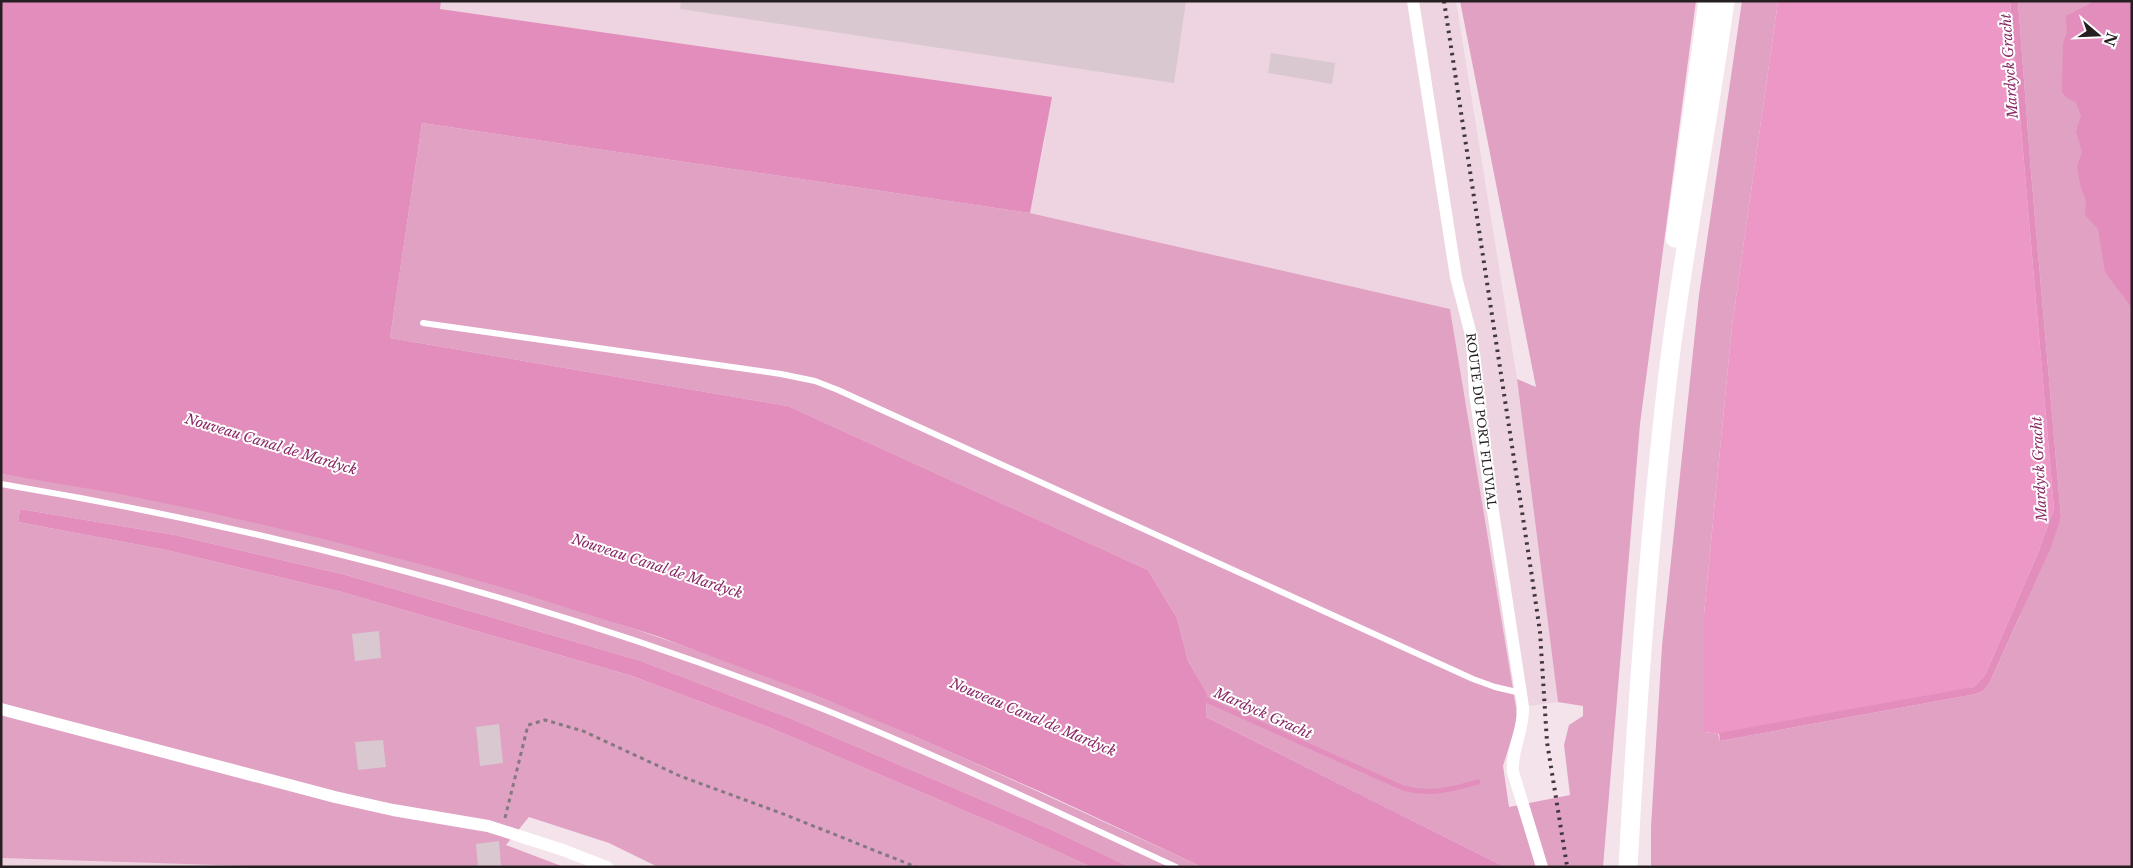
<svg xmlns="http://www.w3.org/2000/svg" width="2133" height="868" font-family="'Libre Baskerville',serif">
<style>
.built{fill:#edd4e0}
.green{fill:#e0a1c3}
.forest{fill:#ec97c6}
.water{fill:#e28dbc}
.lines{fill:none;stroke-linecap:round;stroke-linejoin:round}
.stream{stroke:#e28dbc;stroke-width:5}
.building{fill:#d9c8d0}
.path{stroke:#84797e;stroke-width:3;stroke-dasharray:4 4;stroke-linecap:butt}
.service{stroke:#fff;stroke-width:6}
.minor{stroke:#fff;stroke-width:12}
.primary{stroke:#fff;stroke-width:19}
.rail{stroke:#40383c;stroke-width:4;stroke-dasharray:2.5 5;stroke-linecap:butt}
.labels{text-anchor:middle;stroke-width:4;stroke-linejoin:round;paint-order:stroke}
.street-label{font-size:12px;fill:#251f22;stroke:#fff}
.water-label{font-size:14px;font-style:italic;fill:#8b2966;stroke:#fff}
</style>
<rect width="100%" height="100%" fill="#f4e3eb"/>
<path class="built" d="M441 1H1456L1517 379 1558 702 1515 708 1450 309 1030 213 1045 138 440 9Z
M1 858 238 864 278 867H1Z"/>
<path class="green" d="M1460 1H1696L1640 424 1603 867H1505L1206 717 1207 693 1188 661 1177 618 1148 570 788 406 390 338 422 123 1030 213 1450 309 1516 708 1517 721 1503 766 1509 807 1570 795 1564 745 1569 725 1583 716V706L1558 702 1517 379 1536 387Z
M1742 1H1778L1732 326 1704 614V732L1718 734 1720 741 1976 694 1983 691 1989 684 2019 618 2061 517 2031 172 2018 1H2132V867H1651V827L1662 646 1699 295Z
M1 474C278 515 551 591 812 694 944 746 1072 808 1202 867H1130L1050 829 787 717 641 661 346 575 175 535 20 509 18 522 166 550 342 592 632 676 773 729 1019 834 1091 867H658L609 843 529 817 506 845 564 867H278L1 858Z"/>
<path class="forest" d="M1778 1H2010L2054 509 2038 553 1985 675 1974 687 1963 690 1718 734 1704 732V614L1732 326Z"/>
<path class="water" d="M1 1H441L440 9 1052 97 1030 213 422 123 390 338 788 406 1148 570 1177 618 1188 661 1207 693 1206 717 1505 867H1202L1048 795 916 737 812 694 657 636 511 590 431 567 320 538 198 510 114 493 1 474Z
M2010 1H2018L2031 172 2061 517 2051 547 1989 684 1983 691 1976 694 1720 741 1719 733 1974 687 1985 675 2038 553 2054 509Z
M2095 1H2132V308L2105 272 2098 229 2085 215 2086 200 2081 188 2077 167 2082 152 2076 131 2081 116 2076 102 2067 98 2062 92 2063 43 2067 32 2066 16Z
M20 509 175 535 346 575 641 661 787 717 1050 829 1130 867H1091L1019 834 773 729 632 676 342 592 166 550 18 522Z"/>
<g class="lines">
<path class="stream" d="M1202 698 1403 788C1431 796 1451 789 1478 782"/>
</g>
<path class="building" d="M681 1H1186L1174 83 680 9Z
M1271 53 1335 63 1332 84 1268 73Z
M379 631 381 658 355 661 352 634Z
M499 724 503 763 480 766 476 727Z
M383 740 386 767 358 770 355 742Z
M499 841 501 867H478L476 844Z"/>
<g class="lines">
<path class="path" d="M505 818 528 725 545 720 583 731 680 776 786 815 916 867"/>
<path class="service" d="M423 323 781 374 815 381 838 390 1473 679 1495 687 1521 693
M1 484C282 531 558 604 823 709 942 757 1059 813 1176 867"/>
<path class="minor" d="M1413 1 1456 277 1472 339 1475 394 1523 707C1524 730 1511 750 1513 772L1542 867
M1 709 335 797 393 810 488 826 563 850 607 867"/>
<path class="primary" d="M1675 238 1708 1
M1628 867C1637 702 1649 538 1668 374 1683 249 1708 126 1725 1"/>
<path class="rail" d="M1444 1 1532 577 1540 632 1547 742 1567 866"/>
</g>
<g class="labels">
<g class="street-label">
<text transform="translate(1481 421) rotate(83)" y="4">ROUTE DU PORT FLUVIAL</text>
</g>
<g class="water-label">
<text transform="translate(2009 66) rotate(-94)" y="5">Mardyck Gracht</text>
<text transform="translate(271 444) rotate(17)" y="5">Nouveau Canal de Mardyck</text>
<text transform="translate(2039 469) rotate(-93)" y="5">Mardyck Gracht</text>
<text transform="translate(657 566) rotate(18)" y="5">Nouveau Canal de Mardyck</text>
<text transform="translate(1263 713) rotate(24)" y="5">Mardyck Gracht</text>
<text transform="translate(1033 717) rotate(23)" y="5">Nouveau Canal de Mardyck</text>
</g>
</g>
<rect width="2133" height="868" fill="none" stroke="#251f22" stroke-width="5"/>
<g transform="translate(2098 35) rotate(109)" stroke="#ffffff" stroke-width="4" paint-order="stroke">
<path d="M0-4L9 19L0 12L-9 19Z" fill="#251f22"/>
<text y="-8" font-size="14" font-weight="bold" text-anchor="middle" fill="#251f22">N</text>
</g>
</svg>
